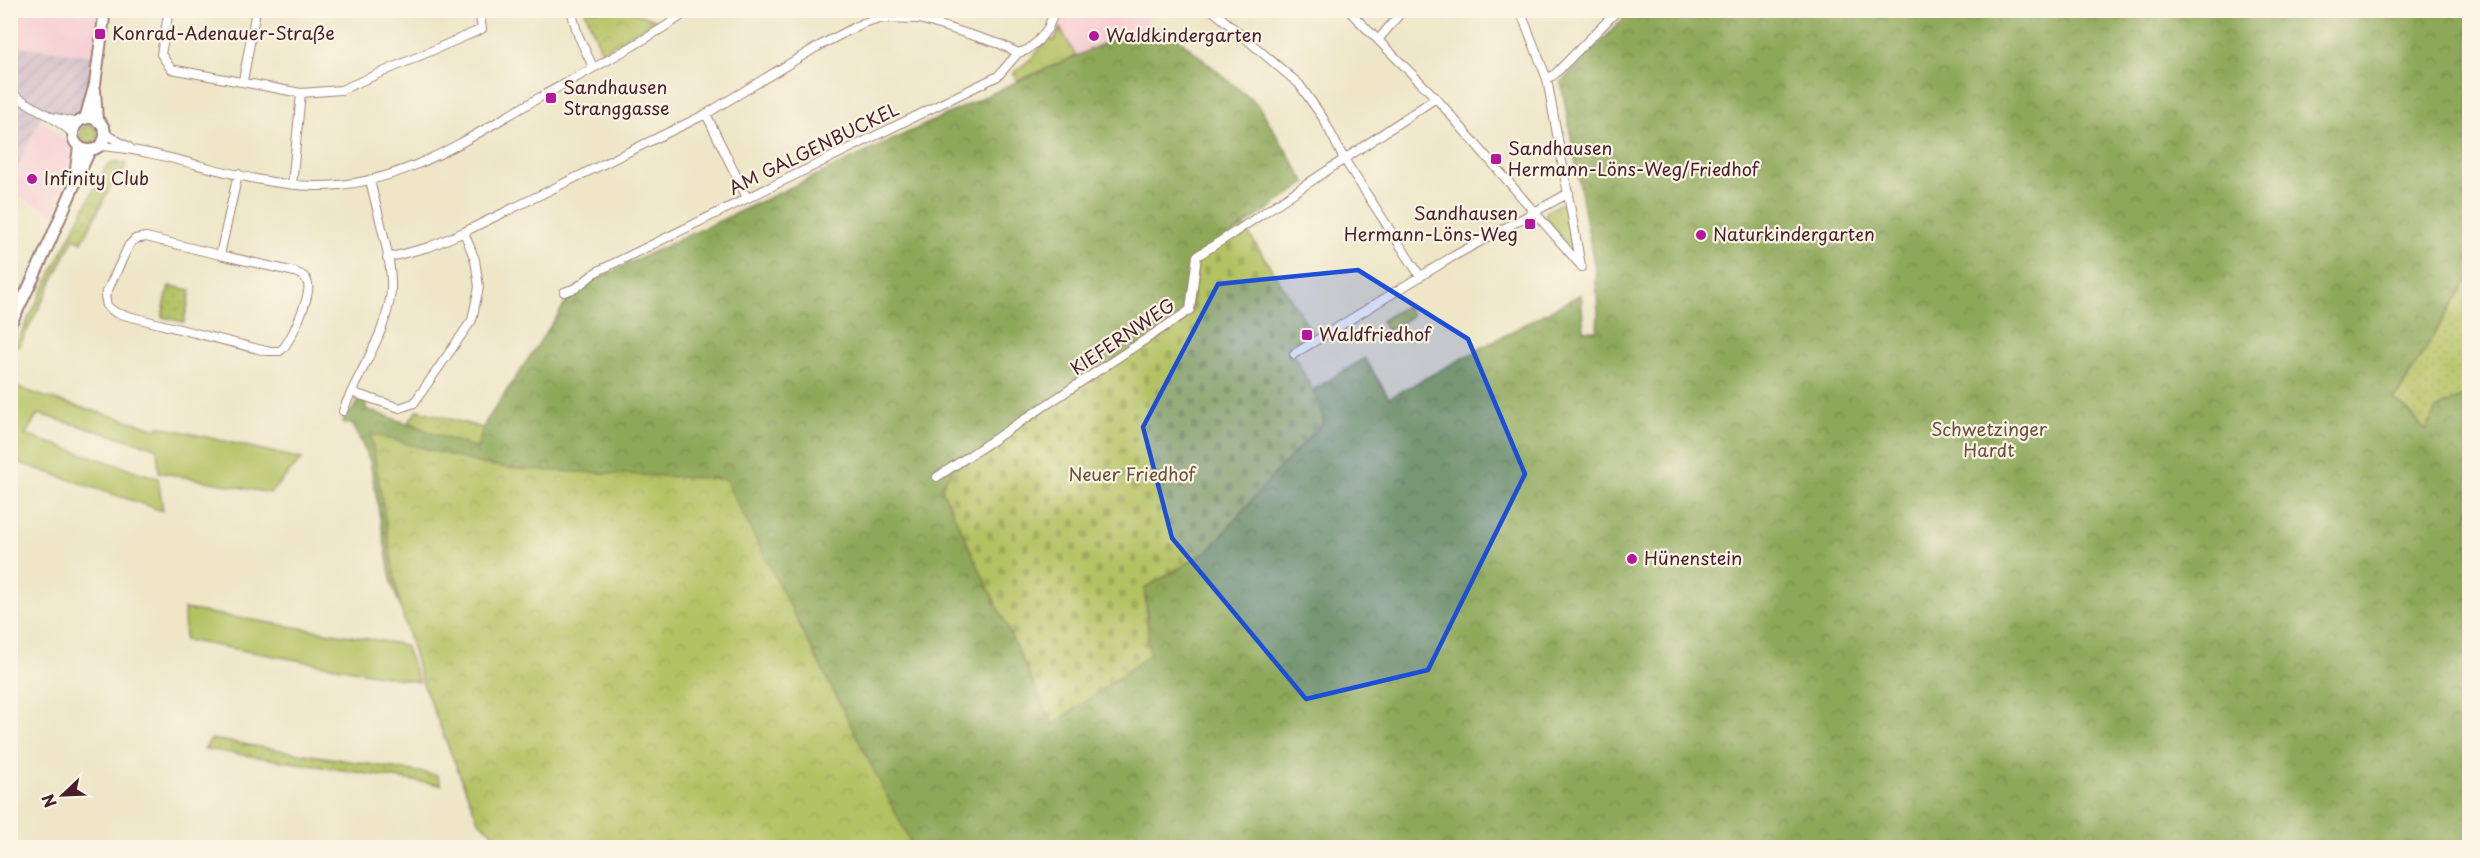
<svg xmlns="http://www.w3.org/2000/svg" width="2480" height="858" font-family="'Playpen Sans',sans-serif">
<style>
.built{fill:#f7cfd4}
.industrial{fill:url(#industrial-furrows)}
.grass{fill:url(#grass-dots);stroke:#7e7048;stroke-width:1.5}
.forest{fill:url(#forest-crowns);stroke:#6c6442;stroke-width:1.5}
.cemetery{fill:url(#cemetery-stones);stroke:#7e7048;stroke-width:1.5}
.park{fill:url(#park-crowns);stroke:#7e7048;stroke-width:1.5}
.garden{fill:#b3c264;stroke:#7e7048;stroke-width:1.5}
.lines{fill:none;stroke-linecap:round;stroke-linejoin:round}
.street-casing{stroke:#9c8279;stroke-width:10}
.secondary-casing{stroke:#9c8279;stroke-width:14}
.street{stroke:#fff;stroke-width:8}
.secondary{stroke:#fff;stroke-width:10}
.marked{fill:#1d4ed8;fill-opacity:0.2;stroke:#1d4ed8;stroke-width:4.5;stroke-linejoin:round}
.poi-dot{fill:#b5179e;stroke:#fcf5e5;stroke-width:2}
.labels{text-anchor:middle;stroke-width:4.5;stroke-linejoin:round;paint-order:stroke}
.poi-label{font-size:18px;fill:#4a1f2b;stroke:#fcf5e5;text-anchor:start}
.street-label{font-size:18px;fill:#4a1f2b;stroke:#fcf5e5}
.park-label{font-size:18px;fill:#6a503c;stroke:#fcf5e5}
</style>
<defs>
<pattern id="industrial-furrows" width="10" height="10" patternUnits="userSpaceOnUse" patternTransform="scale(1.5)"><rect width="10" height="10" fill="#d2bdc8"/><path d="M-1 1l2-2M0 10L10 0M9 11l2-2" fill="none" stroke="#b6a2ac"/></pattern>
<pattern id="grass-dots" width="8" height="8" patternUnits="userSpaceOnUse" patternTransform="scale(1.5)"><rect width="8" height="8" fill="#b3c264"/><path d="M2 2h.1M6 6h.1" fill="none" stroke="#9ba657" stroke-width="1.8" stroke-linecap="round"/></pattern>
<pattern id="forest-crowns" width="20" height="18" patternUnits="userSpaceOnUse" patternTransform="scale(1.5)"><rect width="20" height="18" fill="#8ea85a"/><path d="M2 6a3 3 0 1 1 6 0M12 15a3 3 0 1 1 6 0" fill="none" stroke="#76884b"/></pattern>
<pattern id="cemetery-stones" width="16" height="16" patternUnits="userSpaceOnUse" patternTransform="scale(1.5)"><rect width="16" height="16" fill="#b3c264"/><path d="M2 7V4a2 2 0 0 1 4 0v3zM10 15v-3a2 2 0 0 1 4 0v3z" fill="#9ba657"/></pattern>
<pattern id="park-crowns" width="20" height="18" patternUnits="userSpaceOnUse" patternTransform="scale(1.5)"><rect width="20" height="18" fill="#b3c264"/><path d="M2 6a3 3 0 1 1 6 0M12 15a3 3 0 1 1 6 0" fill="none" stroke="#9ba657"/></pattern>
</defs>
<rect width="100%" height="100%" fill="#fcf5e5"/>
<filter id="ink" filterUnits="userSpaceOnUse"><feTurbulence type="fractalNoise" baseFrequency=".0167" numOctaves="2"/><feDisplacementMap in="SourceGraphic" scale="12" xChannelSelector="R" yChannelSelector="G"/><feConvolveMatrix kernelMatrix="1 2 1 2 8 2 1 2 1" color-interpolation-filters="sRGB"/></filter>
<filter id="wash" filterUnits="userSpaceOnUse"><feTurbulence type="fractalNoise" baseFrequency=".008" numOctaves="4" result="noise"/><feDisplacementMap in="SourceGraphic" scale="24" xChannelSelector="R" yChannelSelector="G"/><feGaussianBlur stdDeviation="1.35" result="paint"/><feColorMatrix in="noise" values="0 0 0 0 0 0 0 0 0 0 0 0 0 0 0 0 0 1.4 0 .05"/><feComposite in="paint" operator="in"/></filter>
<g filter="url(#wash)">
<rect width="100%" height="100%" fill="#eee6c7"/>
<path class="built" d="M11 11H105L99 57 11 45Z
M1061 11H1146L1150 29 1107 40 1076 56 1060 28 1054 41 1047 38Z
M40 119 70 143 73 157 55 215 11 192V181Z"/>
<path class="industrial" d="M11 45 99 57 85 119 78 123 43 112 11 181Z"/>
<path class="grass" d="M80 134a9 9 0 1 1 18 0a9 9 0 1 1-18 0Z
M126 162 124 171 117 174 82 242 74 238 19 347 15 345 105 168 113 163Z
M2469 277V390L2459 399 2436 409 2426 431 2406 408 2394 401Z
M169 286 191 290 184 322 162 317Z
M211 739 437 775 441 785 204 749Z"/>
<path class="forest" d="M1631 11H2469V277L2394 400 2406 408 2426 431 2436 409 2459 399 2469 390V847H502L472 792 392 585 370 461 353 425 343 422 346 412H351L359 400 366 402V409L477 448 485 423 576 288 1014 83C1034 74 1054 66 1074 57 1108 42 1129 28 1168 30L1259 106 1306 183 1212 248 1191 311 952 470 1148 622 1145 588 1208 551 1274 474 1324 422 1319 403 1313 390 1365 358 1389 398 1581 294 1584 331H1597L1598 311 1595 269 1561 82Z"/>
<path class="cemetery" d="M1244 226 1312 332 1289 345 1319 403 1324 422 1274 474 1208 551 1145 588 1149 655 1053 725 941 487 952 470 1191 311 1197 256Z"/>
<path class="park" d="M585 11H629L656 20 602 52Z
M1060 28 1076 56 1017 81 1013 74 1034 56 1047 38 1054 41Z
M1561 203 1567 205 1576 255 1545 218 1546 212Z
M1406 306 1412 316 1387 331 1381 321Z
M418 410 483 428 477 448 431 433 408 422Z
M371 434 478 463 513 469 725 479 913 847H508L478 820 421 679 399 602Z"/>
<path class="garden" d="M11 385 48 398 158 429V426L302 459 270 493 159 472 157 448 38 414 25 435 158 478 163 511 11 460Z
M184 609 405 645 419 682 185 640Z"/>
</g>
<g filter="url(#ink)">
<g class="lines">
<g class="street-casing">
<path id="street" d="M169 10 161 54 171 69 301 93
M571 10 578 35 593 67
M1212 10 1299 84 1323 118 1344 159 1420 276
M1348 10 1436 98 1582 267
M1520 10 1547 79 1581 266
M1378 40 1403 10
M1547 79 1555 74 1618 10
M243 81 256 10
M10 93 51 117 73 133
M706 114 747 198
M51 117 78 123
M105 134 129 147
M100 146C172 151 243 185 315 186 404 187 470 136 544 95 593 68 644 42 690 10
M292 185 301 93 341 90 482 29 479 10
M220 255 295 272C302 275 306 276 308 284 311 296 290 344 280 351H266L116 313 107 306 105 296 129 245 135 239 146 237 220 255 238 174
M387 258 429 247 464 232 706 114 817 47 863 23 880 18 920 19 1000 44 1018 53
M564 292 576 288 596 272 998 76 1018 53 1027 50 1038 41 1048 28 1055 10
M1294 354 1452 257 1569 193
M351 392 400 408 414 403 472 320 479 287 475 260 464 232
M343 411C358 373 383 339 390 299 396 268 377 213 370 180
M937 477 1190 310 1197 256 1235 232 1436 98"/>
</g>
<g class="secondary-casing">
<path id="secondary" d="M95 90 97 121
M73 134a16 16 0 1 1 32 0a16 16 0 1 1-32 0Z
M85 119 95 84 105 10
M75 176 79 147
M10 324C41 268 63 208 90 150"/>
</g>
<use href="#street" class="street"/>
<use href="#secondary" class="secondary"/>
</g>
</g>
<path class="marked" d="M1358 270 1468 339 1525 474 1428 670 1306 699 1172 538 1143 427 1218 284Z"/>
<g class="poi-dot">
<rect x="94" y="28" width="12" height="12" rx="3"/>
<circle cx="1094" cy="36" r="6"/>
<rect x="545" y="92" width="12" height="12" rx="3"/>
<rect x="1490" y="153" width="12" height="12" rx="3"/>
<circle cx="32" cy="179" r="6"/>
<rect x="1524" y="218" width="12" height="12" rx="3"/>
<circle cx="1701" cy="235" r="6"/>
<rect x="1301" y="329" width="12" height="12" rx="3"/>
<circle cx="1632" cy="559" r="6"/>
</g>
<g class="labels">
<g class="poi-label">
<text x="112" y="40">Konrad-Adenauer-Straße</text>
<text x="1106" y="42">Waldkindergarten</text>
<text x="563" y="94">Sandhausen<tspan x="563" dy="21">Stranggasse</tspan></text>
<text x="1508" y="155">Sandhausen<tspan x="1508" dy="21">Hermann-Löns-Weg/Friedhof</tspan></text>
<text x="44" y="185">Infinity Club</text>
<text x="1518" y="220" text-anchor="end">Sandhausen<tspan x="1518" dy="21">Hermann-Löns-Weg</tspan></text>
<text x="1713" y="241">Naturkindergarten</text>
<text x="1319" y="341">Waldfriedhof</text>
<text x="1644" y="565">Hünenstein</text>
</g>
<g class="street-label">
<text transform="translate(814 149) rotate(-26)" y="6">AM GALGENBUCKEL</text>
<text transform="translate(1123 337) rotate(-34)" y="6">KIEFERNWEG</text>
</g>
<g class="park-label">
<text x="1989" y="436">Schwetzinger<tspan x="1989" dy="21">Hardt</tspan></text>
<text x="1132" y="481">Neuer Friedhof</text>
</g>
</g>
<rect width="2480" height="858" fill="none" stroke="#fcf5e5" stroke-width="36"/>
<g transform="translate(63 795) rotate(247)" stroke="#fcf5e5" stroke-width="4.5" paint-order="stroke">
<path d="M0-4.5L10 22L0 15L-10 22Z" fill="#4a1f2b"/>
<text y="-9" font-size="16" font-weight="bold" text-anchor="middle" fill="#4a1f2b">N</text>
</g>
</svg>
